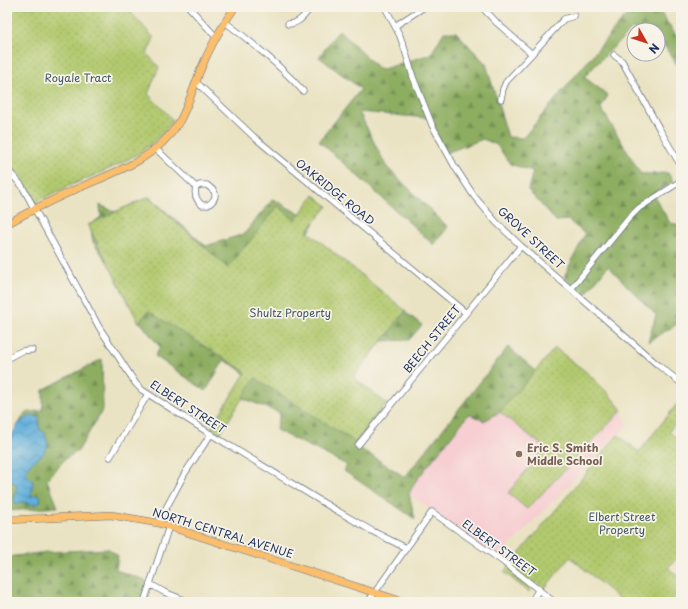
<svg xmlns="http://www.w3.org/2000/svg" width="688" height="609" font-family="'Playpen Sans',sans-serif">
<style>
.built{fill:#f7cfd3}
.forest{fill:url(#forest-firs);stroke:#546e60}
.park{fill:url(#park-dots);stroke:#667c66}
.water{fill:url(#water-waves);stroke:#3e6f9c}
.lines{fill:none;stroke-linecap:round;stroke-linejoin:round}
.minor-casing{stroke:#636e81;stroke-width:7}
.major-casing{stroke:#636e81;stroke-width:8}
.minor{stroke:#fff;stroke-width:5.5}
.major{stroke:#fabe6d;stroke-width:7}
.education-dot{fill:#8d6e63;stroke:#f7f3e8;stroke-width:1.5}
.labels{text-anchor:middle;stroke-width:3.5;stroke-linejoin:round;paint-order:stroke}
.park-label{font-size:11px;fill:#415662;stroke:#f7f3e8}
.street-label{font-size:11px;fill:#1b2f5e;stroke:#f7f3e8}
.education-label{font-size:11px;font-weight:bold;fill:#785e54;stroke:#f7f3e8;text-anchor:start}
</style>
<defs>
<pattern id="forest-firs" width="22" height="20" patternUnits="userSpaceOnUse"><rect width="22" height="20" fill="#8dad61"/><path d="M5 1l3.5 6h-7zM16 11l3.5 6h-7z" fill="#728d53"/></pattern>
<pattern id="park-dots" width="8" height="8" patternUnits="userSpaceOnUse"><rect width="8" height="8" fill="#b2c96e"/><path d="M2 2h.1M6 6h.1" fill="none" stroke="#98ad62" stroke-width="1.8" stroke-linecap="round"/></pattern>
<pattern id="water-waves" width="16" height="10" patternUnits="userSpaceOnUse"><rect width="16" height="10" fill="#60afda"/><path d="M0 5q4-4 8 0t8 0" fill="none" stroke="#4e8fb4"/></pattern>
</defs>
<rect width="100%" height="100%" fill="#f7f3e8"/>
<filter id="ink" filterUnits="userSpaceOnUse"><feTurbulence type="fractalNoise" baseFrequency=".025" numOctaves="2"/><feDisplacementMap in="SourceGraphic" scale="8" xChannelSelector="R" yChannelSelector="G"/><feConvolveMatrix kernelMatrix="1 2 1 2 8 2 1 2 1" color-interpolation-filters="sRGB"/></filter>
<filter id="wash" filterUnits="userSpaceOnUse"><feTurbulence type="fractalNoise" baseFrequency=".012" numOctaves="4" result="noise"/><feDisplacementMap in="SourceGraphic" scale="16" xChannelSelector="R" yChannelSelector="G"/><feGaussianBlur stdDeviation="0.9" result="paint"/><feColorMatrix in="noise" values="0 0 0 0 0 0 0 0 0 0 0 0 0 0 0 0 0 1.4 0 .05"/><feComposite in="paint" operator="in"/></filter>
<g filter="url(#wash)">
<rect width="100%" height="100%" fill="#eae3c3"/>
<path class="built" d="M555 348 585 371 606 391 622 410 627 425 498 558 462 533 409 494 415 482 470 414 500 412Z"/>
<path class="forest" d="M626 7H657L681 43V71L661 41 658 39V30L632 29 584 77 608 95 601 108 641 174 668 173 673 182 653 194 670 223 680 225 681 227V328L677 324 648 342 656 315 608 266 584 296 564 277 585 234 568 220 556 221 528 190 533 171 510 164 497 145 483 139 446 153 428 118 359 112 386 166 448 227 434 245 319 141 361 89 319 57 339 30 380 70 431 54 444 32H456L486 64 508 137 523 138 629 12Z
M149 197 206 246 244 234 273 199 315 223 306 236 422 325 409 340 376 341 349 375 382 410 355 445 405 477 508 347 536 371 500 412 484 421 469 414 415 482 409 494 415 519 344 471 347 465 276 430 280 413 237 396 249 377 233 365 224 360 206 391 155 356 160 347 140 322 144 313 93 242 90 225 101 217 100 205 115 212Z
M102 359 103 409 78 451 65 459 47 480 58 507 7 511V444L25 413 43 410V390Z
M109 549 118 556 116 570 145 580 149 591 145 602H7V557L47 552Z"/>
<path class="park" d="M7 7H126L154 38 147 54 159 67 148 94 173 120C152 151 121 164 88 178 70 185 52 194 34 203L21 177 7 163Z
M314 195 328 206 307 231 406 311 353 377 386 403 355 442 255 378 220 434 211 428 246 372 148 311 139 323 88 225 148 197 228 268 278 206 295 220Z
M555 348 585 371 606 391 622 410 527 509 508 493 545 448 500 412Z
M681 399V415L669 432 681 441V553L668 568 681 578V590L671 602H623L570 557 544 589 536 582 529 592 504 572 618 435 639 452Z"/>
<path class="water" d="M34 415 39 418V429L45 433 48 445 42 455 30 464 26 471 28 477 33 481 31 497 36 494 41 497 40 502 35 505 22 502 16 504 14 498 17 488 15 483 7 480V444L19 423 30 416Z"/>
</g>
<g filter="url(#ink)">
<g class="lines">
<g class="minor-casing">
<path id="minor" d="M189 7 216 37
M385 7 400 36 405 50 413 77 432 125 455 167 474 196 496 222 521 246 658 365 681 383
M482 7 497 23 532 54
M225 22C253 43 280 65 303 91
M288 24C299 24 305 15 311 7
M395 26 424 7
M614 55 622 61 660 130 681 166
M196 82 254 137 466 313
M501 99 503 89 506 82 564 19 574 16
M156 149 196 187
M7 169 22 186 99 327 136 384 142 390 212 435 329 506 372 531 406 548
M200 185H207L214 191C217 197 214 201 208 205H202C196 200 194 194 196 187Z
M571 289 629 218 639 208 681 181
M7 359C15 354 22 349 32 350
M7 407V408
M358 445 521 246
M110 457 148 394
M158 523 185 473 211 434
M150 584 164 592 189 602
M144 602 169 526
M368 602 432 512 502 561 554 602
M531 602 539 589"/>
</g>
<g class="major-casing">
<path id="major" d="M7 224C28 212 50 201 72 191 111 173 153 162 178 124 188 107 193 89 200 71 209 49 221 27 235 7
M7 520 111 515 158 523 404 602"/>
</g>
<use href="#minor" class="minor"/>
<use href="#major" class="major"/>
</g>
</g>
<circle class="education-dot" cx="519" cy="454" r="4"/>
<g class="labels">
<g class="park-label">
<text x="78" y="82">Royale Tract</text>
<text x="290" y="317">Shultz Property</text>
<text x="622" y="521">Elbert Street<tspan x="622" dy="13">Property</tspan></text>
</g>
<g class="street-label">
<text transform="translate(335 192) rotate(39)" y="4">OAKRIDGE ROAD</text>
<text transform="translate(531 238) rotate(43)" y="4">GROVE STREET</text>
<text transform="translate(432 339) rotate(-51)" y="4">BEECH STREET</text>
<text transform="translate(188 407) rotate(33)" y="4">ELBERT STREET</text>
<text transform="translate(223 533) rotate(17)" y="4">NORTH CENTRAL AVENUE</text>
<text transform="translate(499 548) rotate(36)" y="4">ELBERT STREET</text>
</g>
<g class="education-label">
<text x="527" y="452">Eric S. Smith<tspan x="527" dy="13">Middle School</tspan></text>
</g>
</g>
<rect width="688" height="609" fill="none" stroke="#f7f3e8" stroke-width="24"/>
<g transform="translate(646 42) rotate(129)"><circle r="19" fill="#f7f3e8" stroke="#9fa5b1"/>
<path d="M0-3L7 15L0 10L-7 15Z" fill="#c8321e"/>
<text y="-6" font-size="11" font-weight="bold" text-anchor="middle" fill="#1b2f5e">N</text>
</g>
</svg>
